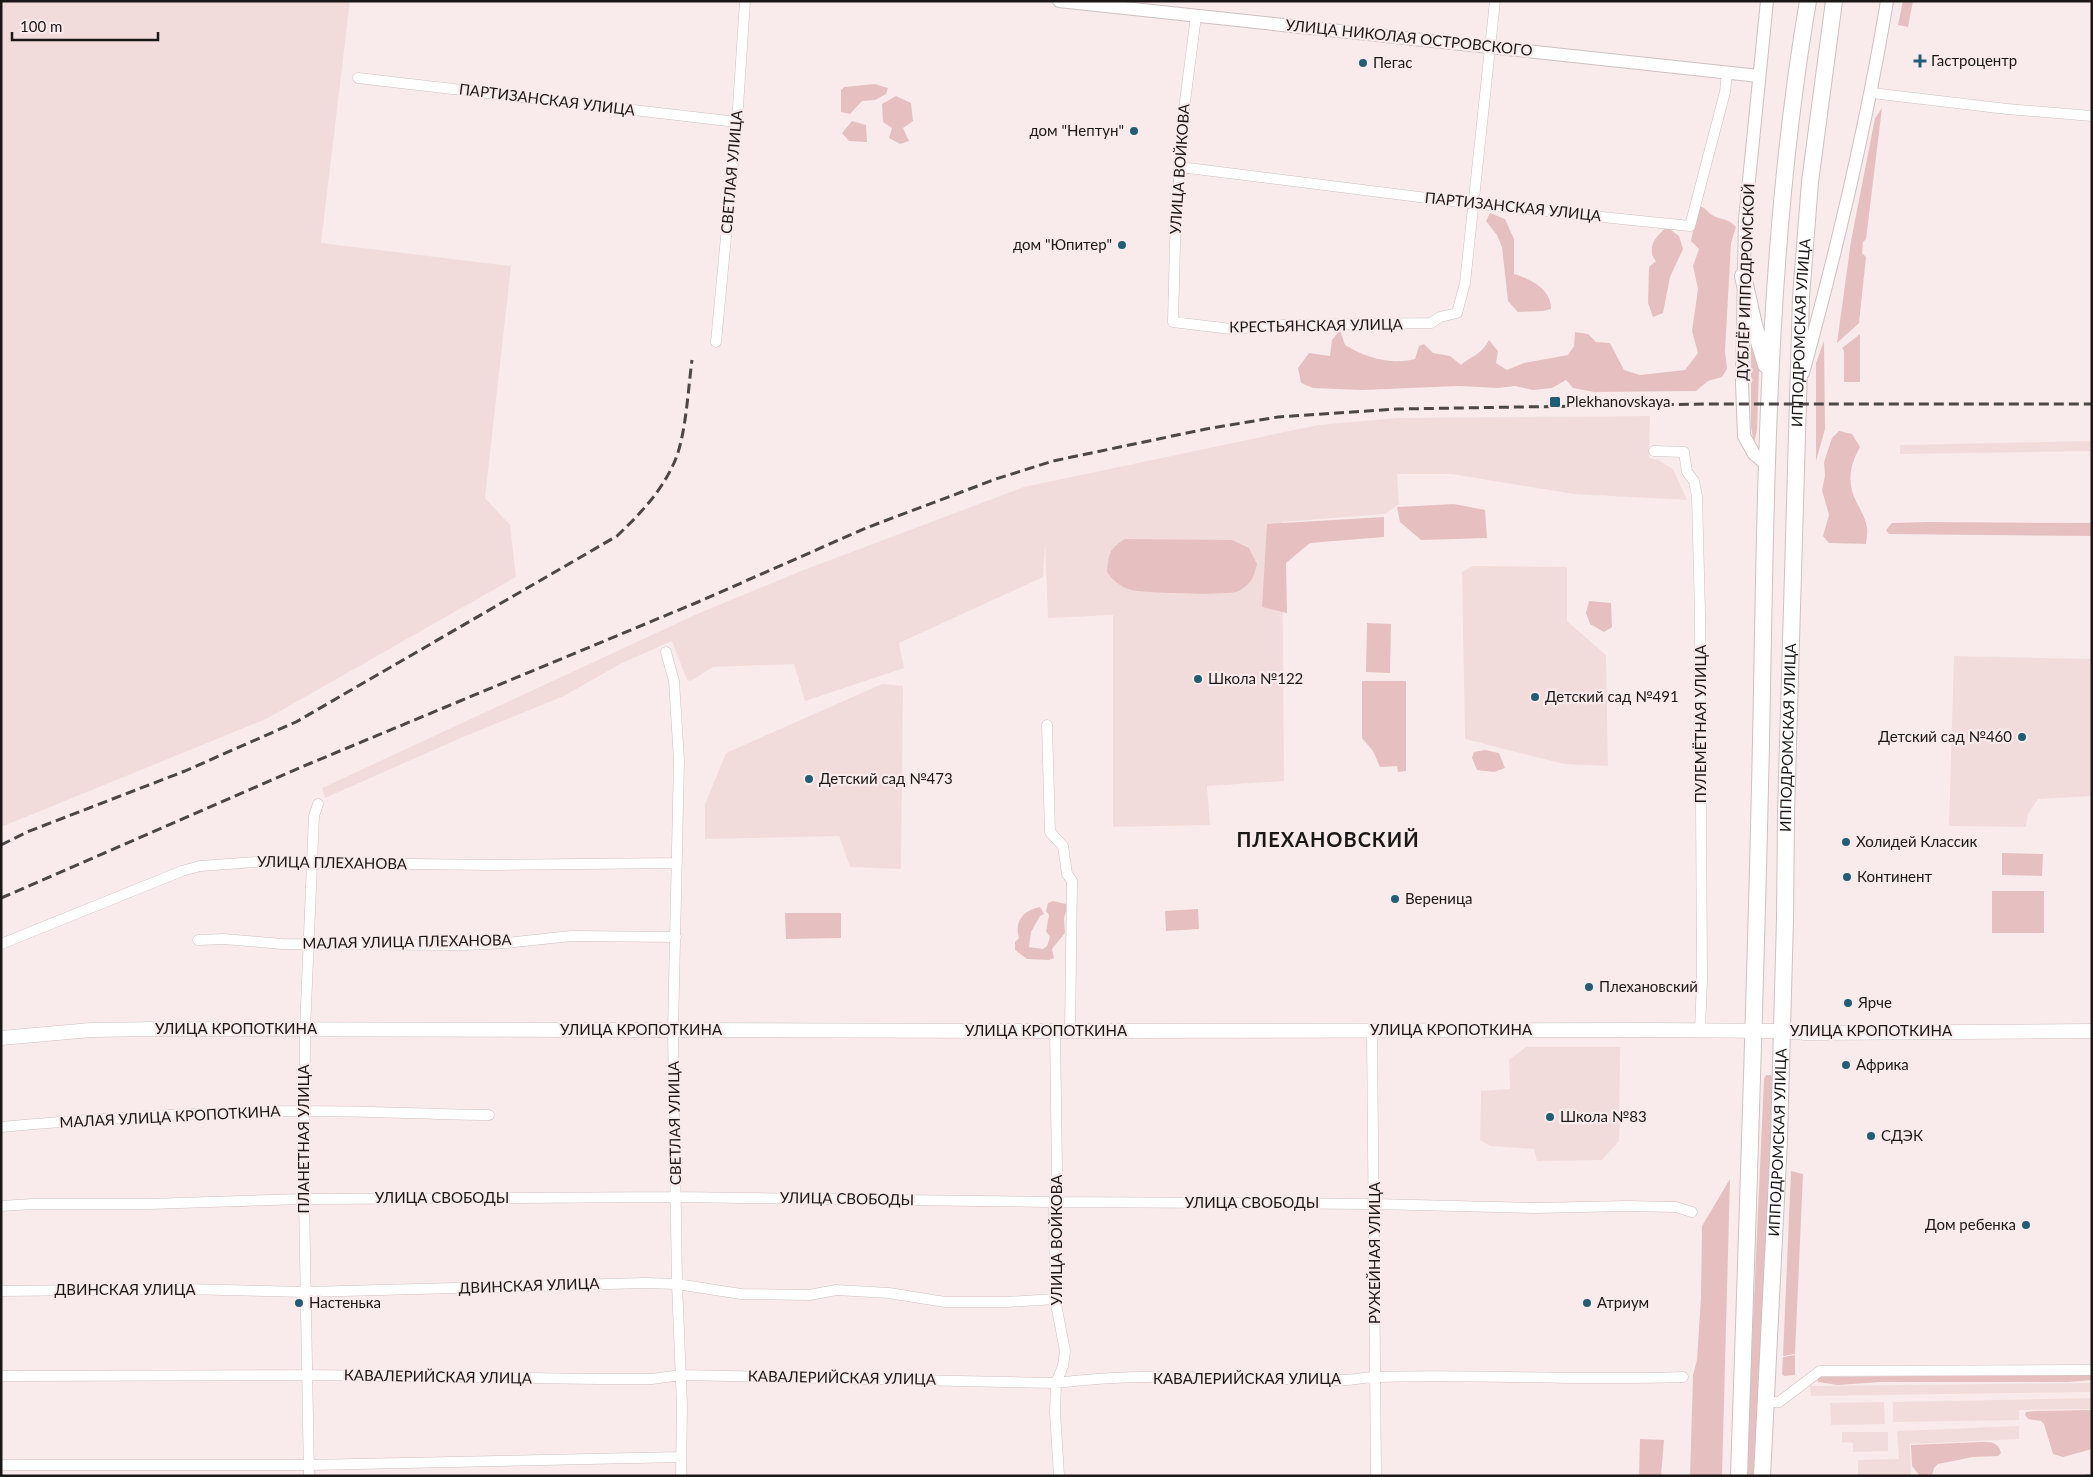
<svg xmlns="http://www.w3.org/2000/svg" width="2093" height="1477" font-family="Lato,sans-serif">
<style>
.built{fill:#f2dcdb}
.green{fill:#e6c0c0}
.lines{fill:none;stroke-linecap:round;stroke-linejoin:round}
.stream{stroke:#a3d2e9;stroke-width:3}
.minor-casing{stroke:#cec0c0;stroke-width:11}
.tertiary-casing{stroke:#cec0c0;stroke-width:14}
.secondary-casing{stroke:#cec0c0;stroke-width:15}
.trunk-casing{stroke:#cec0c0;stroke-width:18}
.minor{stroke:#fff;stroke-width:10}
.tertiary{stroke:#fff;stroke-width:12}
.secondary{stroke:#fff;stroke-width:14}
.trunk{stroke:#fff;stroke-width:16}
.rail{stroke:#4d4646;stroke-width:3;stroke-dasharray:10 5;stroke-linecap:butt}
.poi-dot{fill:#225d75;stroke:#f9ebeb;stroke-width:2}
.labels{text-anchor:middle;stroke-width:4.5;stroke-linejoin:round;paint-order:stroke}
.street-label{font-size:15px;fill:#1c1717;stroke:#f9ebeb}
.poi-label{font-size:15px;fill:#1c1717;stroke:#f9ebeb;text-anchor:start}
.district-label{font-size:20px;font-weight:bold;letter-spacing:1px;fill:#1c1717;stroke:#f9ebeb}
</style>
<rect width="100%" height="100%" fill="#f9ebeb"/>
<path class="built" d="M1 1H350L321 243 511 266 485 498 510 525 516 577 266 719 1 827Z
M1650 416 1649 458 1658 460 1673 469 1687 500 1574 494 1451 474H1397L1399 504 1385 514 1282 522 1284 781 1207 786 1210 825 1113 827V615L1048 618 1045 543 1043 577 899 643 904 668 805 701 794 664 713 667 691 681 687 680 672 641 620 664 564 696 463 737 325 798 322 788 697 614 801 571 1024 487 1318 425 1397 418Z
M2092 441V451L1900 454V445Z
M1473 566 1567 567V621L1606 655 1608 766 1564 764 1465 739 1462 572Z
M1954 656 2092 659V796L2038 799 2028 814 2026 827 1949 826Z
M882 684 903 686 901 869 850 867 839 836 705 839V804L726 753Z
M1526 1047H1620L1619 1141 1602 1160 1537 1161 1534 1149 1490 1146 1480 1140 1481 1091 1510 1089 1509 1060Z
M2092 1383V1392L1811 1396 1810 1386Z
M2092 1398V1409L2019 1410V1420L1893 1422V1402Z
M1884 1402 1885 1424 1831 1425 1830 1403Z
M2019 1426V1439L1910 1444 1911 1476H1858V1460L1899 1459 1897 1431Z
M1842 1432H1888V1451L1853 1452V1443L1842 1442Z"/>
<path class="green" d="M1903 1H1913L1908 27 1898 25Z
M875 84 888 88 886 94 875 100 862 101 850 114 841 112V90L844 87Z
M896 96 911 103 913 121 903 128 909 141 900 144 889 138 892 128 883 122 882 104Z
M1882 108 1866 239 1863 242 1862 253 1866 257 1859 323 1837 343 1851 241 1875 118Z
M852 121 866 125 867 142 849 141 842 133Z
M1698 206C1706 207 1706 211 1712 215 1722 221 1727 217 1736 227L1731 243 1725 351 1727 369 1722 377 1708 381 1696 391 1594 392 1573 388 1566 380 1552 388 1533 390 1515 386 1498 388 1459 386 1362 390 1313 388 1301 383 1298 368 1309 353 1330 356 1332 340 1340 330 1345 345C1367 358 1391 365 1415 359L1419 346 1424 344 1433 353 1450 356 1461 365C1474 354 1480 356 1489 340L1498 351 1496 363 1507 370 1524 363 1568 355 1574 346 1575 332 1588 334 1596 342 1610 343 1624 370 1640 375 1685 370 1698 353 1692 331 1698 289 1693 266 1699 249 1691 241Z
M1490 213 1505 219 1514 239V274C1529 278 1552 289 1551 309L1543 311 1518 312 1508 301 1502 247 1497 235 1486 221Z
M1667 227 1679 236 1683 249 1670 277 1663 313 1653 317 1648 303 1649 267 1656 261C1645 248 1657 235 1667 227Z
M1860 334V382H1844V351L1842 348Z
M1824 341 1825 429 1816 461V363Z
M1751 344 1759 370 1757 430 1754 444 1751 427Z
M1839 431 1852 434 1860 447C1850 465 1846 483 1857 503 1861 511 1866 519 1867 528 1868 533 1866 539 1866 544L1829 543 1823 536 1829 515 1822 490 1825 476 1824 462 1832 438Z
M1454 504 1485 510 1487 538 1421 540 1400 522 1397 507Z
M1384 517V537L1310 543 1286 563 1287 613 1262 607 1267 524Z
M1927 522 2092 523V536L1889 534 1886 530 1892 523Z
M1125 539 1232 540 1249 548 1257 564C1254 577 1251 584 1239 591 1231 596 1143 593 1131 590 1121 587 1113 581 1107 572 1109 553 1109 549 1125 539Z
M1589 601 1611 603 1612 627 1604 632 1590 624 1586 613Z
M1367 623 1391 624 1390 673 1366 672Z
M1362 681H1406V771L1398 772 1397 766 1380 767 1373 751 1362 738Z
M1485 750 1499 753 1505 768 1494 772 1477 770 1472 758 1474 752Z
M2002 853 2043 854 2042 876 2002 875Z
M1992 891H2044V933H1992Z
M1053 901 1066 904 1067 908 1064 918 1065 933 1052 949 1054 958 1049 960 1027 959 1015 950V942L1019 938C1014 922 1023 910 1040 907L1044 914 1040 916 1031 932 1029 947 1043 949 1047 946 1050 937 1046 931 1049 915 1046 911 1048 903Z
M1198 909 1199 929 1166 931 1165 911Z
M785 913H841V938L786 939Z
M1766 1075H1771L1775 1080 1758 1476H1746L1764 1079Z
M1791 1171 1803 1174 1795 1354 1783 1356Z
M1730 1179 1722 1476H1690L1693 1375 1697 1360 1701 1297 1702 1226Z
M1795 1355V1375L1784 1376 1782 1374 1783 1357Z
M2092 1374V1380L2068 1382H1881L1838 1385 1818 1382 1817 1377Z
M2092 1410V1449L2063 1457 2053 1454 2044 1424 2041 1421 2028 1419 2025 1415 2026 1412 2034 1411Z
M1640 1439 1664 1440 1661 1476H1639Z
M1981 1442C1992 1442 1998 1442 2001 1453L1998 1456 1973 1457 1938 1464 1934 1468 1932 1476H1920L1912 1466 1911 1445Z"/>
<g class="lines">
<path class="stream" d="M2086 1476 2092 1475"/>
<g class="minor-casing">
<path id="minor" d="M1196 16 1183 117 1175 243 1173 322 1231 329 1284 325 1431 323 1440 317 1457 313 1465 283 1495 1
M358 78 737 122
M1872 93 2007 109 2092 116
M1180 167 1475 204 1690 226 1725 92 1727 73
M716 342 737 122 745 1
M1654 451 1684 452 1687 472 1694 481 1697 496 1700 613 1702 979 1700 1031
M666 652 674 681 679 760 673 1030 677 1284 682 1405 681 1476
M1047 725 1050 832 1063 846 1067 874 1072 881 1070 1031
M198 940 224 939 282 944 465 945 505 943 571 936 676 937
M1 944 182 871 200 866 257 862 490 865 677 863
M1055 1031 1057 1173 1054 1202 1055 1299 1065 1351 1063 1366 1056 1383 1055 1412 1059 1476
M1372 1031 1376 1476
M1 1127C102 1118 202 1112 303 1111 365 1111 427 1114 489 1115
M1 1206 33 1204H149L304 1199 676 1197 1054 1202 1374 1204 1535 1208 1627 1206 1676 1207 1692 1212
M1 1291 183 1289 306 1292 645 1283 677 1284 741 1294 809 1295 836 1290 889 1293 945 1302H1006L1055 1299
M1 1376 307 1375 599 1379H652L681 1375 1056 1383C1151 1371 1248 1380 1343 1380 1354 1380 1366 1377 1377 1377 1479 1374 1581 1381 1683 1377
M1765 1402H1779L1820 1371 2092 1370
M1 1465H309L681 1457
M309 1476 304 1199 305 1030 314 816 318 804"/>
</g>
<g class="tertiary-casing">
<path id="tertiary" d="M1059 1 1759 76
M1767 1 1745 220 1742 383 1744 436 1754 454 1767 465
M1803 373C1837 249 1866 128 1887 1"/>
</g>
<g class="secondary-casing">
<path id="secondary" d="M1 1038 91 1030 157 1029 1055 1031 1652 1030 1782 1031 1806 1033 2092 1031"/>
</g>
<g class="trunk-casing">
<g id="trunk">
<path d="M1743 276 1754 325 1766 365"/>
<path d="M1739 1476C1747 1231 1756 986 1761 741 1766 494 1766 245 1808 1"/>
<path id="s1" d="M1762 1476 1779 1139 1785 919 1786 814 1801 297 1810 182 1834 1"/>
</g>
</g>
<use href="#minor" class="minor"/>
<use href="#tertiary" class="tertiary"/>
<use href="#secondary" class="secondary"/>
<use href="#trunk" class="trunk"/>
<path class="rail" d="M1 845 27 832 185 771 296 722 617 536C640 514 661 492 674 463 686 437 688 389 692 360
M1 898 311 763 698 602 866 528 996 479 1053 461 1206 429 1278 417 1397 409 1707 404H2092"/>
</g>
<g class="poi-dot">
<path d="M1917.5 53.5h5v5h5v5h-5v5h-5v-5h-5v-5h5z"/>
<circle cx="1363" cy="63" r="5"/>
<circle cx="1134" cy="131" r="5"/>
<circle cx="1122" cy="245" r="5"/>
<rect x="1549" y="396" width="12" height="12" rx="2.5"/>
<circle cx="1198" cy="679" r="5"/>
<circle cx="1535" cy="697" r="5"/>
<circle cx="2022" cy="737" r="5"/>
<circle cx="809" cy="779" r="5"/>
<circle cx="1846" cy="842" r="5"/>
<circle cx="1847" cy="877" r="5"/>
<circle cx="1395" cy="899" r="5"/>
<circle cx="1589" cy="987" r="5"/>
<circle cx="1848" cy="1003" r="5"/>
<circle cx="1846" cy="1065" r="5"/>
<circle cx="1550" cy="1117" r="5"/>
<circle cx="1871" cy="1136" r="5"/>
<circle cx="2026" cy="1225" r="5"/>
<circle cx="299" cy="1303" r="5"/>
<circle cx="1587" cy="1303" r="5"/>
</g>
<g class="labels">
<g class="street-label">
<text transform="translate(1409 38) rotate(6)" y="5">УЛИЦА НИКОЛАЯ ОСТРОВСКОГО</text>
<text transform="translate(547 100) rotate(7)" y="5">ПАРТИЗАНСКАЯ УЛИЦА</text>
<text transform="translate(1180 169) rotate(-86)" y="5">УЛИЦА ВОЙКОВА</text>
<text transform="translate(732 172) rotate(-85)" y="5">СВЕТЛАЯ УЛИЦА</text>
<text transform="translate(1513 207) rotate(6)" y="5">ПАРТИЗАНСКАЯ УЛИЦА</text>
<text transform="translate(1746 282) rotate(-88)" y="5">ДУБЛЁР ИППОДРОМСКОЙ</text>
<text transform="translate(1316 326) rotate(-1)" y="5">КРЕСТЬЯНСКАЯ УЛИЦА</text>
<text dy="5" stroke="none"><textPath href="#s1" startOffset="1144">ИППОДРОМСКАЯ УЛИЦА</textPath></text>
<text transform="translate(1701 724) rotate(-90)" y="5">ПУЛЕМЁТНАЯ УЛИЦА</text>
<text dy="5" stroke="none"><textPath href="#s1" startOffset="739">ИППОДРОМСКАЯ УЛИЦА</textPath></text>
<text transform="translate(332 863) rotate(1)" y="5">УЛИЦА ПЛЕХАНОВА</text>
<text transform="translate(407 942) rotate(-1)" y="5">МАЛАЯ УЛИЦА ПЛЕХАНОВА</text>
<text x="236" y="1034">УЛИЦА КРОПОТКИНА</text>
<text x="641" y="1035">УЛИЦА КРОПОТКИНА</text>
<text x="1451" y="1035">УЛИЦА КРОПОТКИНА</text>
<text x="1046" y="1036">УЛИЦА КРОПОТКИНА</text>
<text x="1871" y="1036">УЛИЦА КРОПОТКИНА</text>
<text transform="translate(170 1117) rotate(-3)" y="5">МАЛАЯ УЛИЦА КРОПОТКИНА</text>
<text transform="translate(675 1123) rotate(-91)" y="5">СВЕТЛАЯ УЛИЦА</text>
<text transform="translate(304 1139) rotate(-90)" y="5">ПЛАНЕТНАЯ УЛИЦА</text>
<text dy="5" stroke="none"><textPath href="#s1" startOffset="334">ИППОДРОМСКАЯ УЛИЦА</textPath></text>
<text x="442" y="1203">УЛИЦА СВОБОДЫ</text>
<text transform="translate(847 1199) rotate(1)" y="5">УЛИЦА СВОБОДЫ</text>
<text x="1252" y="1208">УЛИЦА СВОБОДЫ</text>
<text transform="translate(1057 1240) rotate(-90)" y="5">УЛИЦА ВОЙКОВА</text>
<text transform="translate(1375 1253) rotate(-90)" y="5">РУЖЕЙНАЯ УЛИЦА</text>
<text transform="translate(529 1286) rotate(-2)" y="5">ДВИНСКАЯ УЛИЦА</text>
<text x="125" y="1295">ДВИНСКАЯ УЛИЦА</text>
<text transform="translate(438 1377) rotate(1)" y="5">КАВАЛЕРИЙСКАЯ УЛИЦА</text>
<text transform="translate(842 1378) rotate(1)" y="5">КАВАЛЕРИЙСКАЯ УЛИЦА</text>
<text x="1247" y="1384">КАВАЛЕРИЙСКАЯ УЛИЦА</text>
</g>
<g class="poi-label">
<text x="1931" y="66">Гастроцентр</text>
<text x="1373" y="68">Пегас</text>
<text x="1124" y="136" text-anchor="end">дом "Нептун"</text>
<text x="1112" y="250" text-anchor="end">дом "Юпитер"</text>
<text x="1566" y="407">Plekhanovskaya</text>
<text x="1208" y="684">Школа №122</text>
<text x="1545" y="702">Детский сад №491</text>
<text x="2012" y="742" text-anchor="end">Детский сад №460</text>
<text x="819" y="784">Детский сад №473</text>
<text x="1856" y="847">Холидей Классик</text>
<text x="1857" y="882">Континент</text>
<text x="1405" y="904">Вереница</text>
<text x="1599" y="992">Плехановский</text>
<text x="1858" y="1008">Ярче</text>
<text x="1856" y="1070">Африка</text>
<text x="1560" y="1122">Школа №83</text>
<text x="1881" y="1141">СДЭК</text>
<text x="2016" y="1230" text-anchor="end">Дом ребенка</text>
<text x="309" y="1308">Настенька</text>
<text x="1597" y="1308">Атриум</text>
</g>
<g class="district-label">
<text x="1328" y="847">ПЛЕХАНОВСКИЙ</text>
</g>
</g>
<rect width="2093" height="1477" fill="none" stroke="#1c1717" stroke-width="5"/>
<path d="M12 32v8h146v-8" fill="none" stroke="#1c1717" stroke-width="2.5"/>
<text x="20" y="32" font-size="15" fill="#1c1717" stroke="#f9ebeb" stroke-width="4" paint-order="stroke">100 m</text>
</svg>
